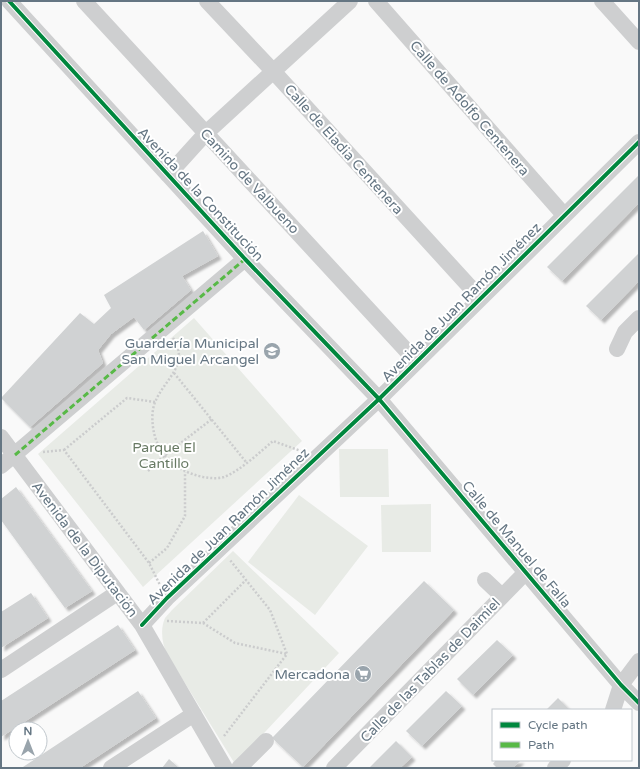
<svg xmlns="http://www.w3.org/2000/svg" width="640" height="769" font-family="'Varela Round',sans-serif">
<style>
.green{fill:#e8ebe6}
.building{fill:#d0d2d3;filter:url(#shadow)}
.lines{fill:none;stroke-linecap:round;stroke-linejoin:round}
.path{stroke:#cbcccd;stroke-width:2.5;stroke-dasharray:2 2;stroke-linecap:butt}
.minor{stroke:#cecfd0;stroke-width:16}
.quiet{stroke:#58b947;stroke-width:3;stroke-dasharray:6 3;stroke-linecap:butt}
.cycleway-casing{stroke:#fff;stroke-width:6}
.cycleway{stroke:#00873e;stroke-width:4}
.labels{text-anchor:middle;stroke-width:4;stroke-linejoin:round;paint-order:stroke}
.street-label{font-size:14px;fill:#657683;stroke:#fff}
.poi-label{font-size:14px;fill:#657683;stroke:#fff;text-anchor:end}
.park-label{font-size:14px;fill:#687a64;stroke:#fff}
</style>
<defs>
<filter id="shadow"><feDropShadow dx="3.5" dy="3.5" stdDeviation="1" flood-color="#0004"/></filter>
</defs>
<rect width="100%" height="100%" fill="#f9f9f9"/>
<path class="green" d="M194 318 302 441 143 587 38 454Z
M339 449H388L389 497H340Z
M299 495 368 546 315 615 248 562Z
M431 504V552H382L381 505Z
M233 551 339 653 235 764 167 654C162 644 160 629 165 618 167 615 170 613 172 610Z"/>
<path class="building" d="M639 175V203L562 281 547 267Z
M203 231 218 256 182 276 191 290 144 330 134 317 111 334 98 350 103 363 30 427 1 398 80 313 94 324 111 308 104 295Z
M639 253V281L601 320 586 306Z
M16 487 92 591 65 608 1 520V499Z
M424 581 454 610 303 767 272 738Z
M31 593 48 618 1 648V612Z
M118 625 135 650 1 737V701Z
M497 640 513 655 473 695 457 679Z
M138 691 156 718 80 768H24L23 767Z
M446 691 462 706 422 746 406 731Z
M558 698 570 710H546Z
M396 741 412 757 400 768H369Z
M169 759 179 768H162Z
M496 760H521L513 768H497L493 764Z"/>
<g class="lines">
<path class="path" d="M173 338C190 364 166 378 156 400 151 410 152 423 154 433 160 458 179 472 203 477 210 478 217 479 224 477 240 471 260 452 273 441L301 451
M174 373 246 462
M64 450 127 398 155 402
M43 452 64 450 149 563 160 585
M148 471 165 455 212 419
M149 563 167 548 185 516V472
M167 621 203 623 235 643 287 654
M203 623 246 580
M224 736 287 654 270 610 230 560"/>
<path class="minor" d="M9 1 245 259 379 399 621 685 639 703
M84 1 416 361
M207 1 273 71 480 298
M376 1 564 215
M602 1 639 42
M168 175 206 133 350 1
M617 349 625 332 639 318
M1 437 142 625 225 768
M1 466 245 259
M485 580 502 596
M142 625 167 598 379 399 639 142
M1 670 117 593
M613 710 621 685 639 661
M111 768 194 714
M239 768 266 741
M334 768 526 572
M555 768 563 760"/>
<path class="quiet" d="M15 455 245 259"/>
<g class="cycleway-casing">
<path id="cycleway" d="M9 1 245 259 379 399 621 685 639 703
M142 625 167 598 379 399 639 142"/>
</g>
<use href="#cycleway" class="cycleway"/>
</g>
<defs>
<g id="school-disc" transform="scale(0.9)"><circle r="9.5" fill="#99a4ac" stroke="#fff"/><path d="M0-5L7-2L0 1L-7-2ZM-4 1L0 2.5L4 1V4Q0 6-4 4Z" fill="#fff"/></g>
<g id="supermarket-disc" transform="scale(0.9)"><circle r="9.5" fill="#99a4ac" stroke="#fff"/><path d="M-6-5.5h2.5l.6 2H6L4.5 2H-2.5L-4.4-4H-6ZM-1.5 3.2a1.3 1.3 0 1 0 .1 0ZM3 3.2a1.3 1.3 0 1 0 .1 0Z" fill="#fff"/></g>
</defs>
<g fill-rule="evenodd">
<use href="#school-disc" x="272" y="351"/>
<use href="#supermarket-disc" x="363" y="674"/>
</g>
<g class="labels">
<g class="street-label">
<text transform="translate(470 108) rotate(49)" y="5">Calle de Adolfo Centenera</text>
<text transform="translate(344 149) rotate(48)" y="5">Calle de Eladia Centenera</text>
<text transform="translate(250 181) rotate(47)" y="5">Camino de Valbueno</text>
<text transform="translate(201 194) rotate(47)" y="5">Avenida de la Constitución</text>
<text transform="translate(461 302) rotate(-45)" y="5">Avenida de Juan Ramón Jiménez</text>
<text transform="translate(228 526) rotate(-44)" y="5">Avenida de Juan Ramón Jiménez</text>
<text transform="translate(517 544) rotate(50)" y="5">Calle de Manuel de Falla</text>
<text transform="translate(85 549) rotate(53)" y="5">Avenida de la Diputación</text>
<text transform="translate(430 670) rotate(-46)" y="5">Calle de las Tablas de Daimiel</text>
</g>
<g class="poi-label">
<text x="259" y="348">Guardería Municipal<tspan x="259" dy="16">San Miguel Arcangel</tspan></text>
<text x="350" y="679">Mercadona</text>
</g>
<g class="park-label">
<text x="164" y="452">Parque El<tspan x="164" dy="16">Cantillo</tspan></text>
</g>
</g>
<rect width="640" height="769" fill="none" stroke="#657683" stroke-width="4"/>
<rect x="492" y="709" width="140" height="52" fill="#ffffff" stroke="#c1c8cd"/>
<rect x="500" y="722" width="20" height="6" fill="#00873e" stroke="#c1c8cd"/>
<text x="528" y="729" font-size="12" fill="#657683">Cycle path</text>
<rect x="500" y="742" width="20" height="6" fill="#58b947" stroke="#c1c8cd"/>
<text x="528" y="749" font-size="12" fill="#657683">Path</text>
<g transform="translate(28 741)"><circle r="19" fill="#ffffff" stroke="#c1c8cd"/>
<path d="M0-3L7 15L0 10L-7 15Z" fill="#99a4ac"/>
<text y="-6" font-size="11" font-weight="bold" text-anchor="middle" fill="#657683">N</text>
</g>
</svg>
